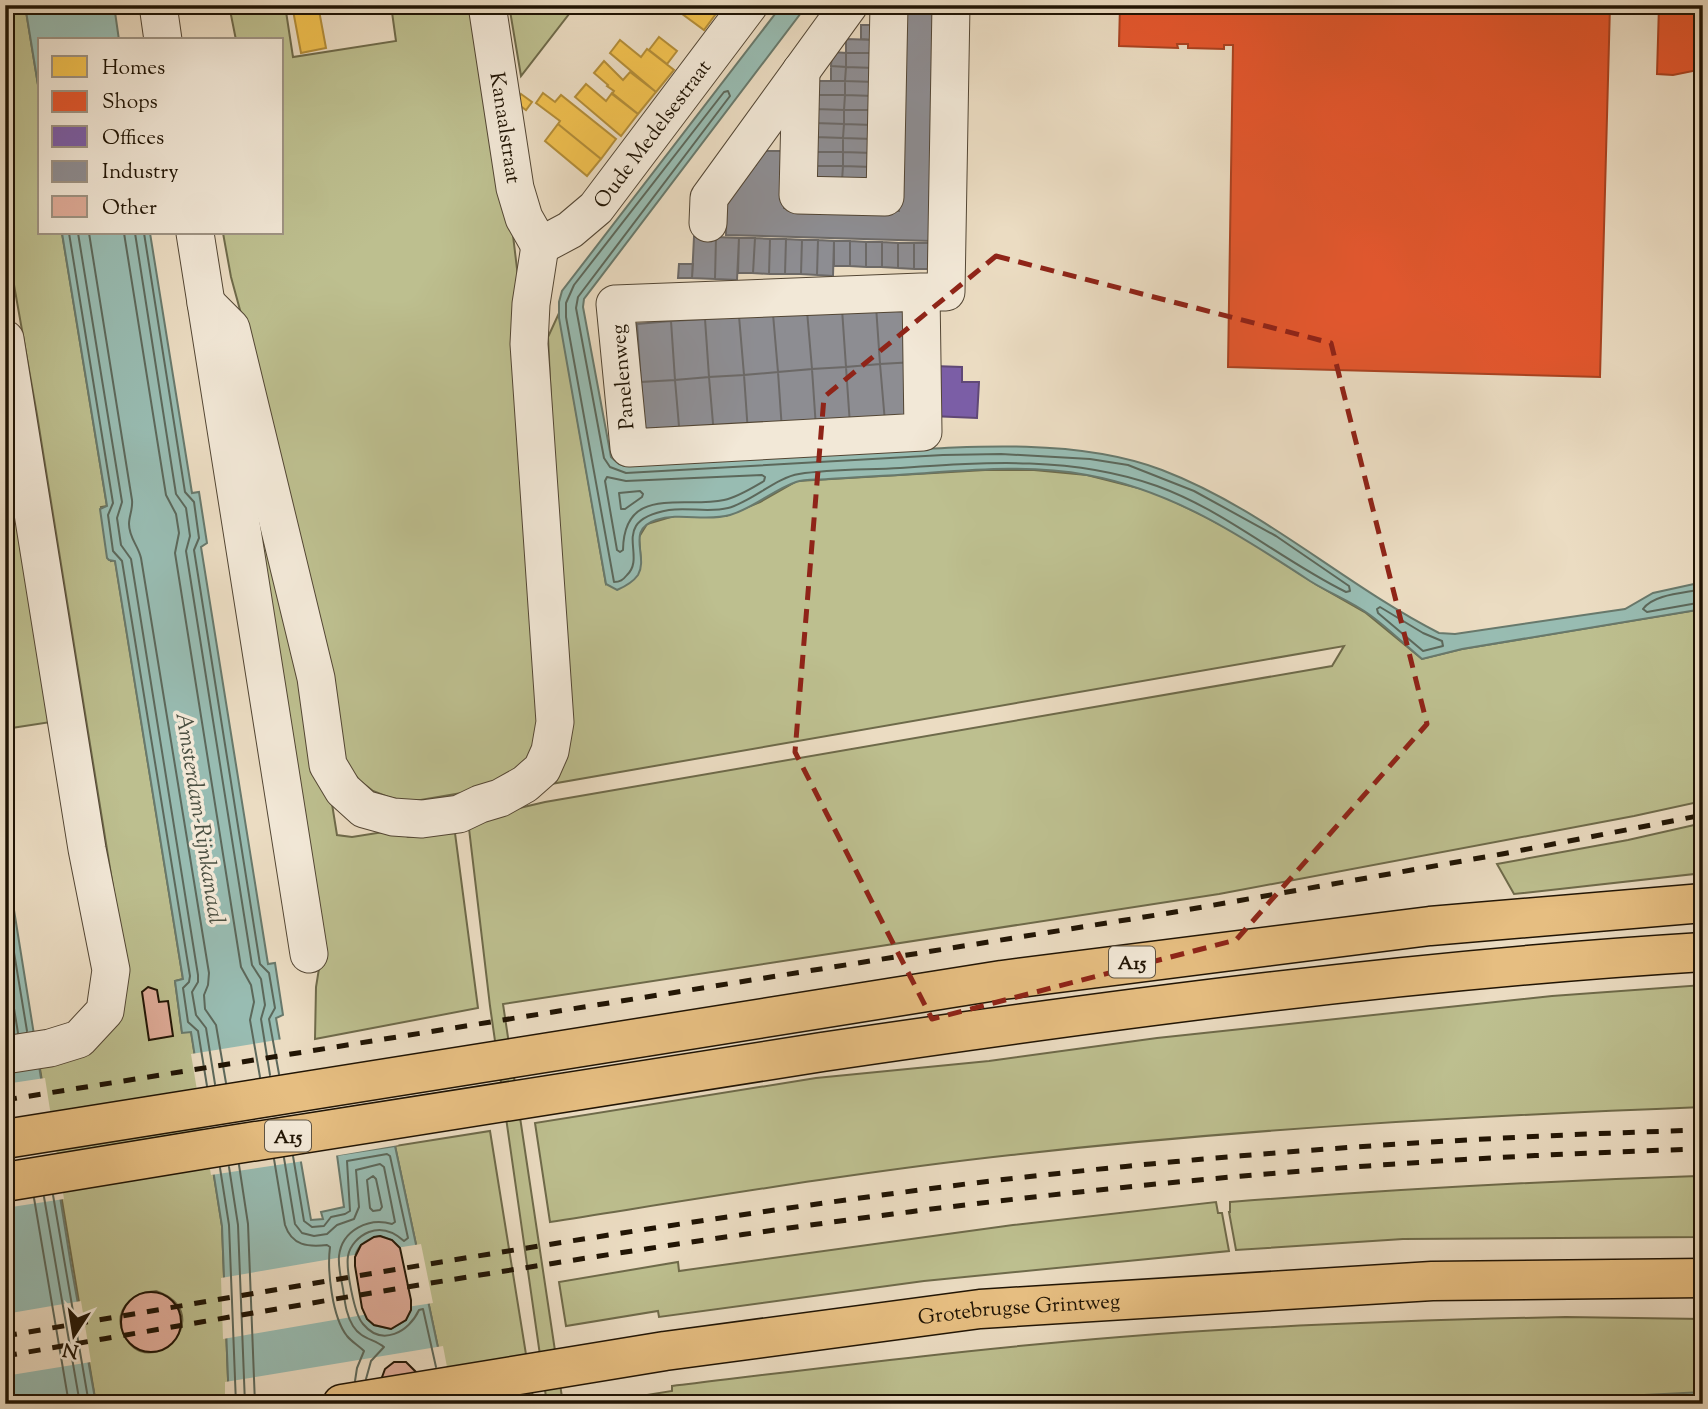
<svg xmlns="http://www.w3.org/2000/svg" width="1708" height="1409" font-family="'Sorts Mill Goudy',serif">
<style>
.green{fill:#bdbf8f;stroke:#6e6a4a;stroke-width:2;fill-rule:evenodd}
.water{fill:#98bcb2;stroke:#68796c;stroke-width:2;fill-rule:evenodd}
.pier{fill:#ebdcc2}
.homes{fill:#f2c14e;stroke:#b38d38;stroke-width:2}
.shops{fill:#e4572e;stroke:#a94321;stroke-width:2}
.offices{fill:#7b5ea7;stroke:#604876;stroke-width:2}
.industry{fill:#8d8d92;stroke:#6c6967;stroke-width:2}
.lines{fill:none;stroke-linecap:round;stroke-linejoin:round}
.shore{stroke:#5c685b;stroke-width:2}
.building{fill:#e0ac99;stroke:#201404;stroke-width:2}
.minor-casing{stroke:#534634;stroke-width:39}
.major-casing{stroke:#201404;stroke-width:41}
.highway-casing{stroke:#201404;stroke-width:41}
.minor{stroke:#f2e8d7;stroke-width:37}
.major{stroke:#e6be81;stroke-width:38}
.highway{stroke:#e6be81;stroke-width:38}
.rail{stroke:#201404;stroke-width:5;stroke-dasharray:12 12;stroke-linecap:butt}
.marked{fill:none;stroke:#8f2418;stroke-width:5;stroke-dasharray:14 9;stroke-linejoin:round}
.labels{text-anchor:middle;stroke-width:7;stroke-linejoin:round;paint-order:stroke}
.shield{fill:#f2e8d7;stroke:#5f5443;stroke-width:2}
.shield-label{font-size:19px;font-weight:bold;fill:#201404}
.street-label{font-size:21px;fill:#201404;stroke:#f2e8d7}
.water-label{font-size:23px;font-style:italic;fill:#4a4f41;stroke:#f2e8d7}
</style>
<rect width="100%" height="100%" fill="#ebdcc2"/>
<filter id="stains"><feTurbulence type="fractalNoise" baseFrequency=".00286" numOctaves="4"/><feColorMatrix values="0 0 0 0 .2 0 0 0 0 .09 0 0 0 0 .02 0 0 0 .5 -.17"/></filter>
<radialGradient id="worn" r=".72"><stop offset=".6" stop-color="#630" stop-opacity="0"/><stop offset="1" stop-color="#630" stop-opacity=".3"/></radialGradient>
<path class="green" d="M5 5H25L40 97V233H62L107 506 101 507 111 561 115 560 183 979 175 981 182 1032 191 1031 222 1226 229 1404H96L39 1063 80 1055 123 949 37 415 5 234ZM156 1291C221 1314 148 1386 124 1334 112 1310 133 1292 156 1291Z
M229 5H285L293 57 396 41 391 5H480L508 194 518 277 546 689 533 766 479 790 409 802 388 797 373 791 360 781 348 767 341 753 255 365 231 277 223 233H282V40H236Z
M509 5H576L521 76Z
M559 313 606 584 641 562 639 537 647 524 674 516H726L760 502 797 481 985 470H1034L1087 475 1154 492 1206 517 1243 537 1317 585 1366 613 1422 659 1462 649 1703 609V801L1634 816 1219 894 503 1004 563 1404H547L490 1006 468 820 545 802 1332 666 1344 646 551 784 552 422 548 337Z
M233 359 306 642 337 835 352 837 396 830 408 837 455 833 478 1008 315 1039 316 987 323 944Z
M5 423 51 722 5 729Z
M1703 823V873L1514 894 1497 864 1628 840Z
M1703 985V1107C1472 1116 1241 1129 1011 1155 857 1172 703 1198 550 1222L535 1123 816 1078 989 1061 1157 1038 1552 996Z
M490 1131 534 1404H450L395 1146Z
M1698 1176V1189H1702L1703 1195V1237L1403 1239 1236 1250 1229 1212H1230V1202C1385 1190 1542 1181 1698 1176Z
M1216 1202 1218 1213H1222L1229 1251 924 1281 659 1317 658 1311 566 1326 559 1282 678 1262 679 1271 1013 1225Z
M1566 1317 1703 1319V1404H591L672 1391V1386C821 1368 970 1349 1120 1337 1269 1325 1417 1320 1566 1317Z"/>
<path class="water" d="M25 5H114L119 40H40V97Z
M782 5H807L584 299 583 307 611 457 619 464 626 466C705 462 784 458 863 453 957 447 1073 436 1162 470 1264 509 1343 584 1439 633L1455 634 1625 609 1653 593 1703 582V609L1462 649 1422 659C1405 645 1388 628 1370 615 1351 601 1329 593 1310 581 1240 535 1171 490 1087 475 1029 464 970 470 912 474 884 476 856 477 828 479 818 480 805 479 796 482 773 490 754 508 730 515 706 522 680 512 656 520 625 530 649 556 638 575 633 582 624 587 617 590L606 584 559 318V302L562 291Z
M62 233H150L192 493 199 492 207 543 201 547 268 964 275 963 283 1015 276 1018 311 1220 323 1219 321 1212 344 1207 337 1155 395 1146 450 1404H229L222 1226 191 1032 182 1033 175 981 183 979 115 561 109 560 107 558 100 509 107 506ZM380 1236 392 1240 400 1248 406 1320 391 1329 374 1325 367 1319C365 1307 354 1266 355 1257 357 1244 370 1238 380 1236Z
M5 854 71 1265 96 1404H5Z
M1703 1392V1404H1465Z"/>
<path class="pier" d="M283 1039 304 1161 211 1175 191 1054Z
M45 1078 64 1199 5 1208V1084Z
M395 1142 399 1145 334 1156 336 1152Z
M421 1244 433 1303 407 1307 396 1248Z
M360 1254 369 1314 223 1339 221 1278Z
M81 1301 91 1362 5 1376V1314Z
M443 1346 454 1404H225V1382Z"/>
<path class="homes" d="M292 5H318L326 48 301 53Z
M676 5H710L718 11 704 30 674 8Z
M659 37 677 51 667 64 649 50Z
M620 40 641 57 647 49 674 70 656 92 610 53Z
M604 61 623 80 630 72 656 92 638 114 612 94 614 91 607 86 608 85 594 73Z
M586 84 606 101 612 93 638 114 621 136 575 97Z
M543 93 555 102 561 95 616 139 601 159 558 124 560 121 536 103Z
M521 94 532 102 526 110 515 102Z
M558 124 601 159 587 176 545 141Z"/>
<path class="shops" d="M1120 5H1610L1600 377 1228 367 1233 45H1224V49L1188 48V44H1177L1178 48 1119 46Z
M1659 5H1703V69L1673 75 1657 74Z"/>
<path class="offices" d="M933 366 962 367V382H979L977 418 931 416Z"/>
<path class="industry" d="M905 5H938L931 241 726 235 727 178 742 164 756 165 757 151H785L784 208 899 211Z
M861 25H875V40L861 39Z
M846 39 875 40V53H846Z
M832 52 846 53V67L831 66Z
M846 53H875L874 68 846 67Z
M831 66 846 67 845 81H831Z
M846 67 874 68V82L845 81Z
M817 81H845V95H816Z
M845 81 874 82 873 96 845 95Z
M816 95H845L844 110 816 109Z
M845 95 873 96V110H844Z
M816 109 844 110V124L815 123Z
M844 110H873L872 125 844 124Z
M815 123 844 124 843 138 815 137Z
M844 124 872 125V139L843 138Z
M815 137 843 138V152H815Z
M843 138 872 139V153L843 152Z
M815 152H843V166H814Z
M843 152 872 153 871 167 843 166Z
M814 166H843L842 181 814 180Z
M843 166 871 167V181H842Z
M694 237H716L715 279 692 278Z
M716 237 739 238 737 280 715 279Z
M739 238H755L753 273H738Z
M755 238 770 239 769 274 753 273Z
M770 239H786L785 274H769Z
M786 239 802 240 801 274H785Z
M802 240H818L817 275 801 274Z
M818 240 834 241 833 276 817 275Z
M834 241H850V266H834Z
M850 241 866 242V267L850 266Z
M866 242H882V267H866Z
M882 242 898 243V268L882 267Z
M898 243H914V269L898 268Z
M914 243H930V269H914Z
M679 264H693L692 278H678Z
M910 304 915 362 880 364 876 306Z
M876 306 880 364 846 367 842 309Z
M842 309 846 367 812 369 807 311Z
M807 311 812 369 778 372 773 314Z
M773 314 778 372 744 375 739 316Z
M739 316 744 375 709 377 705 319Z
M705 319 709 377 675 380 671 321Z
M671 321 675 380 641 382 637 324Z
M915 362 919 420 885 422 880 364Z
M880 364 885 422 850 425 846 367Z
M846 367 850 425 816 428 812 369Z
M812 369 816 428 782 430 778 372Z
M778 372 782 430 748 433 744 375Z
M744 375 748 433 714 435 709 377Z
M709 377 714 435 680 438 675 380Z
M675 380 680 438 646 440 641 382Z"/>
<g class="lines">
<path class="shore" d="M728 91 730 96 578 297 576 308 604 458 610 467 626 473 943 455 1001 454 1090 459 1128 465 1194 491 1276 536 1349 586 1350 591 1346 592C1281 560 1226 511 1157 486 1073 456 987 462 900 468 867 470 832 469 799 474 777 477 751 502 728 508 709 513 688 507 669 510 607 521 648 555 627 575 623 580 620 582 614 582L566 317V303L574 285 724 92Z
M69 233 113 503 108 515 113 551 122 561 190 976 189 982 183 988 188 1022 198 1031 207 1086
M78 233 122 502 117 518 121 545 131 559 198 975V982L192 992 196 1015 206 1028 215 1084
M89 233 132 500C133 509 129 516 129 524 129 538 138 545 141 558L209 973 208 985 204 995 205 1009 216 1025 226 1083
M124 233 166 495 176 514 179 533 175 553 241 967 251 985 254 1002 250 1020 260 1077
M135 233 176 494 186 508 190 536 186 551 252 965 261 979 265 1005 261 1019 270 1075
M144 233 185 492 194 502 199 538 194 550 260 964 269 973 275 1008 269 1019 279 1074
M762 475 765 477 764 481C752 488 738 497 724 500 683 509 624 484 623 550L620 552 617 550 605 481 607 477 626 481Z
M640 491 643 494 642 497 625 509H621L619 493Z
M1703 589C1685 593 1653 594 1643 609L1647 612 1703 602
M1380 607 1423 633 1442 641 1443 646 1423 651 1378 613 1377 609Z
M5 898 27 1031
M5 953 18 1033
M293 1156 304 1221 312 1227 324 1226 331 1217 345 1214 350 1211 347 1161 387 1154 390 1156 408 1238 404 1241C394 1232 382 1227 369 1232 359 1236 350 1245 348 1256 346 1269 354 1314 363 1324 382 1347 409 1332 419 1310L423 1309 436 1367
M284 1158 295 1224 302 1233 314 1236 327 1234 337 1225 354 1219 359 1207 356 1170 380 1164 384 1167 395 1222 392 1224C369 1217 342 1230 339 1256 338 1267 341 1278 343 1289 345 1302 346 1315 353 1326 361 1339 374 1339 384 1347L371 1361 366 1379
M274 1159 285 1225C292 1246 308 1247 327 1245L330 1247C327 1270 332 1317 347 1336 352 1342 359 1346 364 1351L357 1368 355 1381
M239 1165 248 1224 255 1404
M229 1167 238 1225 245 1404
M220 1168 229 1225 236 1404
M373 1176 376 1179 382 1207 380 1210 373 1211 370 1208 367 1180Z
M53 1195 89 1404
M44 1197 80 1404
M34 1198 69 1404
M1594 1404 1703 1398"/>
</g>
<path class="building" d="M148 987 157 990 159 1002 168 1001 173 1036 149 1040 142 992Z
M380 1236 392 1240 400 1248 411 1300V1310L406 1320 391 1329 374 1325 367 1319 362 1308 355 1266V1257L361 1245 374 1237Z
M121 1322a30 30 0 1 1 60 0a30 30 0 1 1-60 0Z
M394 1362H406L417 1373 381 1380 385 1369Z"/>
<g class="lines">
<g class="minor-casing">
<g id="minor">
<path d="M158 5 163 40"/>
<path id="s1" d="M487 5 515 188 524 218 540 246"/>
<path d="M801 71 798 195 885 197 889 5"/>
<path d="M708 223 709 198 849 5"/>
<path d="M195 233 309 954"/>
<path id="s2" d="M540 246 570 230 596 208 749 5"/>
<path d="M921 292 923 432 629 448 615 304 921 292H946L951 5"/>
<path d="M206 303 231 328 316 678 328 765 343 790 364 809 393 817 422 819 459 814 480 804 500 798 525 784 542 769 550 751 555 722 529 344 531 304 540 246"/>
<path d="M5 339 87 849 111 970 105 1011 79 1039 50 1048 5 1055"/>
</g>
</g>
<g class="major-casing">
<g id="major">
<path id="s3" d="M342 1404 665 1351 980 1309 1432 1281 1703 1278"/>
</g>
</g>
<g class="highway-casing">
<path id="highway" d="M5 1139 1002 980 1430 926 1703 903
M5 1182C277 1137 549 1093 822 1052 1114 1009 1408 970 1703 952"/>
</g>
<use href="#minor" class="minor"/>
<use href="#major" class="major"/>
<use href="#highway" class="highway"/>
<path class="rail" d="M5 1100 1169 913 1502 854 1703 815
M5 1336C327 1281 649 1224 974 1183 1216 1154 1459 1137 1703 1130
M5 1356C316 1302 627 1247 940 1208 1193 1177 1448 1156 1703 1149"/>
</g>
<path class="marked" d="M996 256 1331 343 1427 724 1236 940 932 1019 795 752 824 397Z"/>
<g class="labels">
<g class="shield">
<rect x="1109" y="946.5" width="46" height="31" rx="5"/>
<rect x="265" y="1120.5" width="46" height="31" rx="5"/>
</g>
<g class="shield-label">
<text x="1132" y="969">A15</text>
<text x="288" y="1143">A15</text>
</g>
<g class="street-label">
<text dy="7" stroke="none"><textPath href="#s1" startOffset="124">Kanaalstraat</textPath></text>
<text dy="7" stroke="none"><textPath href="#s2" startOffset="161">Oude Medelsestraat</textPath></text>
<text transform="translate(622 377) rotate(-95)" y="7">Panelenweg</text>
<text dy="7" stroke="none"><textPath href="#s3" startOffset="684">Grotebrugse Grintweg</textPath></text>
</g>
<g class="water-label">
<text transform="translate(201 818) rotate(81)" y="8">Amsterdam-Rijnkanaal</text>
</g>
</g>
<rect width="1708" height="1409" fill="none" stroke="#ebdcc2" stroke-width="28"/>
<rect x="7" y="7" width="1694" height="1395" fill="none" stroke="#201404" stroke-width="3.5"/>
<rect x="14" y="14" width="1680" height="1381" fill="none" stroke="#201404" stroke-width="2"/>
<rect x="38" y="38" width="245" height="196" fill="#f2e8d7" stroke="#9e9383" stroke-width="2"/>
<rect x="52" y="56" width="35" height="21" fill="#f2c14e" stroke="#9e9383" stroke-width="2"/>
<text x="102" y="74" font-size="21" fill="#201404">Homes</text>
<rect x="52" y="91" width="35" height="21" fill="#e4572e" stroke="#9e9383" stroke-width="2"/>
<text x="102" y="108" font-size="21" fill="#201404">Shops</text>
<rect x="52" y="126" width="35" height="21" fill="#7b5ea7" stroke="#9e9383" stroke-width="2"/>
<text x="102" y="144" font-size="21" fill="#201404">Offices</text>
<rect x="52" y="161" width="35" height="21" fill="#8d8d92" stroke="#9e9383" stroke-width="2"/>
<text x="102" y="178" font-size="21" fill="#201404">Industry</text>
<rect x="52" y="196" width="35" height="21" fill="#e0ac99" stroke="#9e9383" stroke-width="2"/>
<text x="102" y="214" font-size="21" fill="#201404">Other</text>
<g transform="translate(74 1335) rotate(192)" stroke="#f2e8d7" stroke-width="5" paint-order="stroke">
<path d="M0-5L12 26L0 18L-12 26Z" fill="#201404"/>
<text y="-10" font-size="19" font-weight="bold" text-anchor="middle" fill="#201404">N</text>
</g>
<rect width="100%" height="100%" filter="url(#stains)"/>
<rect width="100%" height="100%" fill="url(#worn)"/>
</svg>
